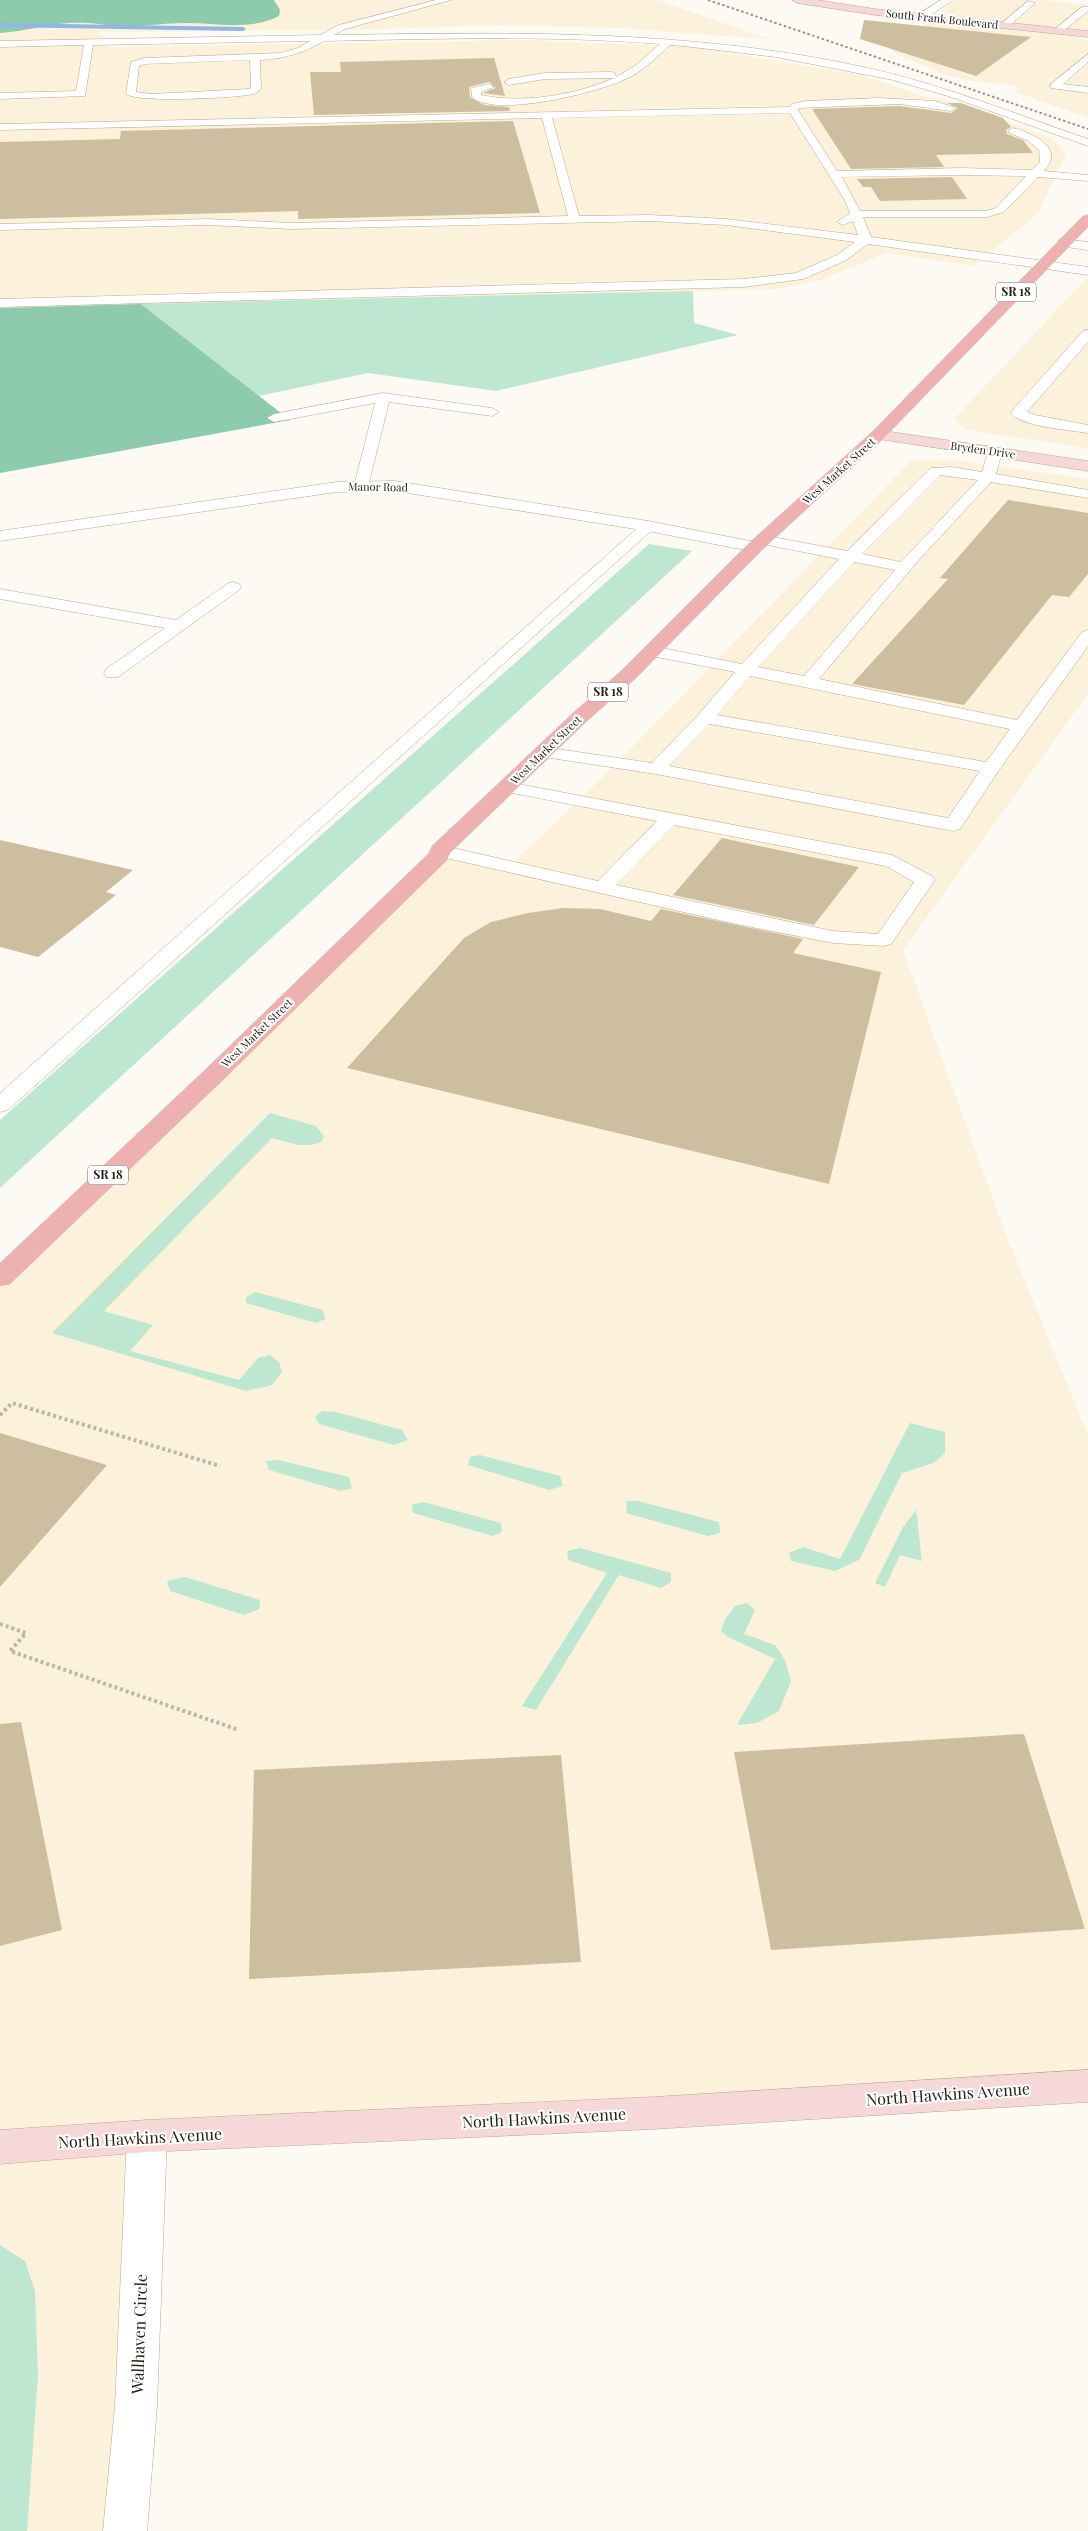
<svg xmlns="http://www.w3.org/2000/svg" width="1088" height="2531" font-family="'Playfair Display',serif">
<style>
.built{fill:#fcf1da}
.green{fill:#bee7d1}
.forest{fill:#8dcbac}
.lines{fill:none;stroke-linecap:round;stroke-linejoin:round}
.stream{fill:#91b5e4;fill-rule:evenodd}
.building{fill:#cdbea0}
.lane-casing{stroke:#b7a98b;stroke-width:1}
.street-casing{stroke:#b7a98b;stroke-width:1}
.secondary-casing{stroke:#b7a98b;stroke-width:1}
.primary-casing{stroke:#d8d7d5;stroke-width:1}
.path{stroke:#b9b6ae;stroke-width:4;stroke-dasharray:3 3;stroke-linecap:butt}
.lane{fill:#fff;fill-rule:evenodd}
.street{fill:#fff;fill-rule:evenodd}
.secondary{fill:#f6d8d8;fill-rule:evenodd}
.primary{fill:#edb1b2;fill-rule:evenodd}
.rail{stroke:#98948b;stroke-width:2;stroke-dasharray:2.5 2.5;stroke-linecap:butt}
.labels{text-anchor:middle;stroke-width:4;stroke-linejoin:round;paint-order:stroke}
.far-street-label{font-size:11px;fill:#272217;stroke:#fff}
.shield{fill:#fff;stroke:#68645d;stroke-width:1}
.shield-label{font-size:12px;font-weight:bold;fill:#272217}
.near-street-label{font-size:16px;fill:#272217;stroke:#fff}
</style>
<rect width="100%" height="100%" fill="#fdfaf4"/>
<path class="built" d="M0 0H658L769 39 618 28 499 25 356 30 99 32 109 47 526 40 692 47 862 75 923 96 945 100 1052 138 1066 154 1038 213 974 266 886 253 819 281 775 289 0 308Z
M955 0H1043L1088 5V35L1076 38 1088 40V118L1015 92 1019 86 971 81 946 75 892 52Z
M1088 277V448L966 430 954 419Z
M946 459 1088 479V694L903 950 1006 1235 1088 1435V2085L147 2136 125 2531H0V1278L439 855 506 870 607 773 911 461Z"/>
<path class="green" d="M693 291 694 323 738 335 496 391 368 373 259 396 141 304Z
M649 544 692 551 0 1188V1120Z
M270 1113 316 1126 324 1136 321 1142 311 1145H298L272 1138 104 1311 153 1325 130 1351 239 1380 258 1358 270 1355 279 1362 282 1372 272 1385 246 1391 52 1333Z
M255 1292 323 1310 325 1319 316 1323 246 1303V1297Z
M322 1411 336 1412 402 1430 408 1440 394 1445 319 1424 315 1417Z
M910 1423 945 1432V1453L934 1463 902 1473 859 1560 835 1571 791 1561 789 1553 803 1547 840 1559Z
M480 1455 560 1476 563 1486 549 1490 468 1465 470 1457Z
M278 1460 349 1477 352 1488 341 1491 269 1470 266 1461Z
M627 1501H638L719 1522 720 1533 708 1536 626 1513Z
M423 1502 501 1523 502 1532 493 1536 413 1513 412 1505Z
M916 1510 922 1561 900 1555 885 1587 875 1583 903 1527Z
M580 1548 671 1573V1582L661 1588 619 1575 536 1710 522 1706 607 1573 568 1560 567 1551Z
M185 1577 260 1600 259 1609 244 1615 170 1591 167 1581Z
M747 1603 755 1610 744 1634 775 1645 785 1660 791 1681 779 1711 757 1723 737 1725 775 1659 728 1637 721 1631 725 1619 735 1606Z
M0 2245 25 2261 35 2291 38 2375 27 2531H0Z"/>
<path class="forest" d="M0 0H274L280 10 279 16C250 31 217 23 186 23 165 23 145 26 125 27 112 27 99 23 87 23 57 21 29 31 0 33Z
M141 304 290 420 0 473V308Z"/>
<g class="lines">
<path class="stream" d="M0 23 243 27 246 29 243 31 0 27Z"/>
</g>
<path class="building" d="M864 20 1031 37 976 76 860 39Z
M494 58 505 96 483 93 496 88 489 82 469 87 470 97 484 105 509 107 510 111 314 115 310 72H341L340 62Z
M947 103H961L1003 118 1011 127 1006 130 1007 134 1023 140 1033 153 936 155 944 167 851 169 812 109 899 106 951 113 958 108Z
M513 121 540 213 298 219V211L0 219V142L120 139 121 131Z
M952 177 967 199 880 201 871 187H863L857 179Z
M1008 500 1088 513V574L1069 597 1052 595 964 705 852 684 948 579 940 578Z
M722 838 859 867 814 925 673 895Z
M0 840 133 870 106 892 116 895 38 957 0 947Z
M563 908 600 909 651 921 661 909 803 939 793 953 881 972 829 1184 347 1068 464 938 491 922 528 913Z
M0 1433 107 1465 0 1587Z
M21 1722 62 1930 0 1946V1724Z
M1024 1734 1085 1929 771 1950 734 1752Z
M561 1755 581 1962 249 1979 254 1770Z"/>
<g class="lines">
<g class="lane-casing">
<path id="lane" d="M436 0H451L345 29 334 35C514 32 692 29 868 68 944 85 1015 114 1088 139V146L948 96 893 80 776 57 683 46 670 45C658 56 646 68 632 76 605 91 496 119 472 97L471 88 489 84 494 87 481 92V95C522 104 576 95 614 78L545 79 509 85 504 82 509 79 545 73 612 72 615 73 616 77 635 66 660 44C548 35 436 39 324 41 303 53 284 59 260 60L261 89 254 94C236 98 137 103 126 94L131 62 144 58 280 53 298 48 310 41 93 45 85 96 0 99V93L76 91 84 45 0 47V41L320 35 339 25ZM250 60 251 88 248 89 152 94 136 92 139 66 145 64Z
M1028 1 1035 3 1008 27H1002V23Z
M1082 7H1088V11L1061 33H1055V29Z
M1088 54V62L1063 84 1088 87V93L1051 88V84Z
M880 98 935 101 956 108 951 111 899 104 799 108 798 110 837 171 961 168 1032 170 1040 162 1039 150 1027 140 1009 133 1008 131 1013 128C1032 133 1066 148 1044 171L1088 175V181L1038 177 1004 212 987 217H863L871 237 1088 267V275L868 244 845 261 803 279 744 287 0 307V299L744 279 796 273 837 255 855 242 726 225 650 221 292 229 208 225 0 230V224L208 219 292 223 568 216 542 118 0 130V124L790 107 792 104 806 101ZM790 113 844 199 850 213 837 222 843 225 853 221 858 235 726 219 650 215 579 216 552 118ZM961 175 1026 176 996 208 986 211H860L842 177Z
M1063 239 1088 242V250L1059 246V240Z
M1088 330V342L1027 412 1035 415 1088 425V433C1070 430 1022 427 1011 413L1013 410 1083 331Z
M383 393 492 408 499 412 492 416 389 402 368 486 361 490 354 486 375 403 274 422 267 418 274 414Z
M995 448 1002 452 996 474 1088 490V498L991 482 917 562 819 679 1017 720 1082 632 1088 630V646L999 770 960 829 953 831 656 774 544 757 538 756 535 752 538 748 544 747 652 763 699 714 735 672 646 655 644 651 646 647 652 646 742 664 839 559 757 543 754 540 757 537 762 535 847 551 931 468 951 467 982 472 988 452ZM940 475 978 480 901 562 862 554ZM854 562 895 570 804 676 758 667ZM750 676 1010 729 986 762 717 715ZM709 724 980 771 948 818 669 766Z
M648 521 653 523 656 526 653 529 8 1110 0 1112V1093L643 523Z
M233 582 239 584 241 587 239 590 118 677H106L104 673 106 669 165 628 0 599V589L176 620 227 584Z
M508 782 892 855 932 876 935 880 891 944 884 946 833 943 736 924 433 855 431 851 433 847 440 845 598 881 657 821 502 791 499 787 502 783ZM674 825 886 866 914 882 878 934 833 931 616 885Z"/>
</g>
<g class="street-casing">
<path id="street" d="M941 0H953L925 19H917V15Z
M395 481 648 521 755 542 761 543 764 547 761 551 755 552 648 531 395 491 337 492 0 541V531L337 482Z
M147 2120 161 2124 167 2136 157 2406 147 2531H103L115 2406 127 2136 133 2124Z"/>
</g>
<g class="secondary-casing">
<path id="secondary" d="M792 0H817L875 9 1088 31V37L875 15 797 3Z
M878 430 1088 461V471L872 438 870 435Z
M1088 2070V2102L654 2129 147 2152 0 2164V2130L147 2120 654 2097Z"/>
</g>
<g class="primary-casing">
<path id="primary" d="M1088 215V227L884 438 761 551 635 679 588 720 450 853 447 860 225 1078 10 1284 0 1286V1263L207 1068 429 853 432 846 574 712 621 671 749 543 872 432 1083 216Z"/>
</g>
<path class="path" d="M0 1415 12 1403 220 1466
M0 1624 26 1633 10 1651 239 1730"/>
<use href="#lane" class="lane"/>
<use href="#street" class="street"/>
<use href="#secondary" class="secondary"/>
<use href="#primary" class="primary"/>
<path class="rail" d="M708 0 1088 129"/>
</g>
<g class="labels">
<g class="far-street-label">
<text transform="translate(942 19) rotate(6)" y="4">South Frank Boulevard</text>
<text transform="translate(983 450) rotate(8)" y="4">Bryden Drive</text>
<text transform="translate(839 471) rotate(-42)" y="4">West Market Street</text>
<text transform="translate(378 487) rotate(1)" y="4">Manor Road</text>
<text transform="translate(546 750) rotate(-44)" y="4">West Market Street</text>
<text transform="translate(257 1033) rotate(-44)" y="4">West Market Street</text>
</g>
<g class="shield">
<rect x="996" y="282.5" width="40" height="19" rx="4"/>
<rect x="588" y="682.5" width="40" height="19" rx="4"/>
<rect x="88" y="1165.5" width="40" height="19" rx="4"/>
</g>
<g class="shield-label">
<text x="1016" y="296">SR 18</text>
<text x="608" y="696">SR 18</text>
<text x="108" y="1179">SR 18</text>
</g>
<g class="near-street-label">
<text transform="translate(948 2094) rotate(-4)" y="6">North Hawkins Avenue</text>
<text transform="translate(544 2118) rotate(-3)" y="6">North Hawkins Avenue</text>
<text transform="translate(140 2138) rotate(-3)" y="6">North Hawkins Avenue</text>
<text transform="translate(139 2334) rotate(-88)" y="6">Wallhaven Circle</text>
</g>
</g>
</svg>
